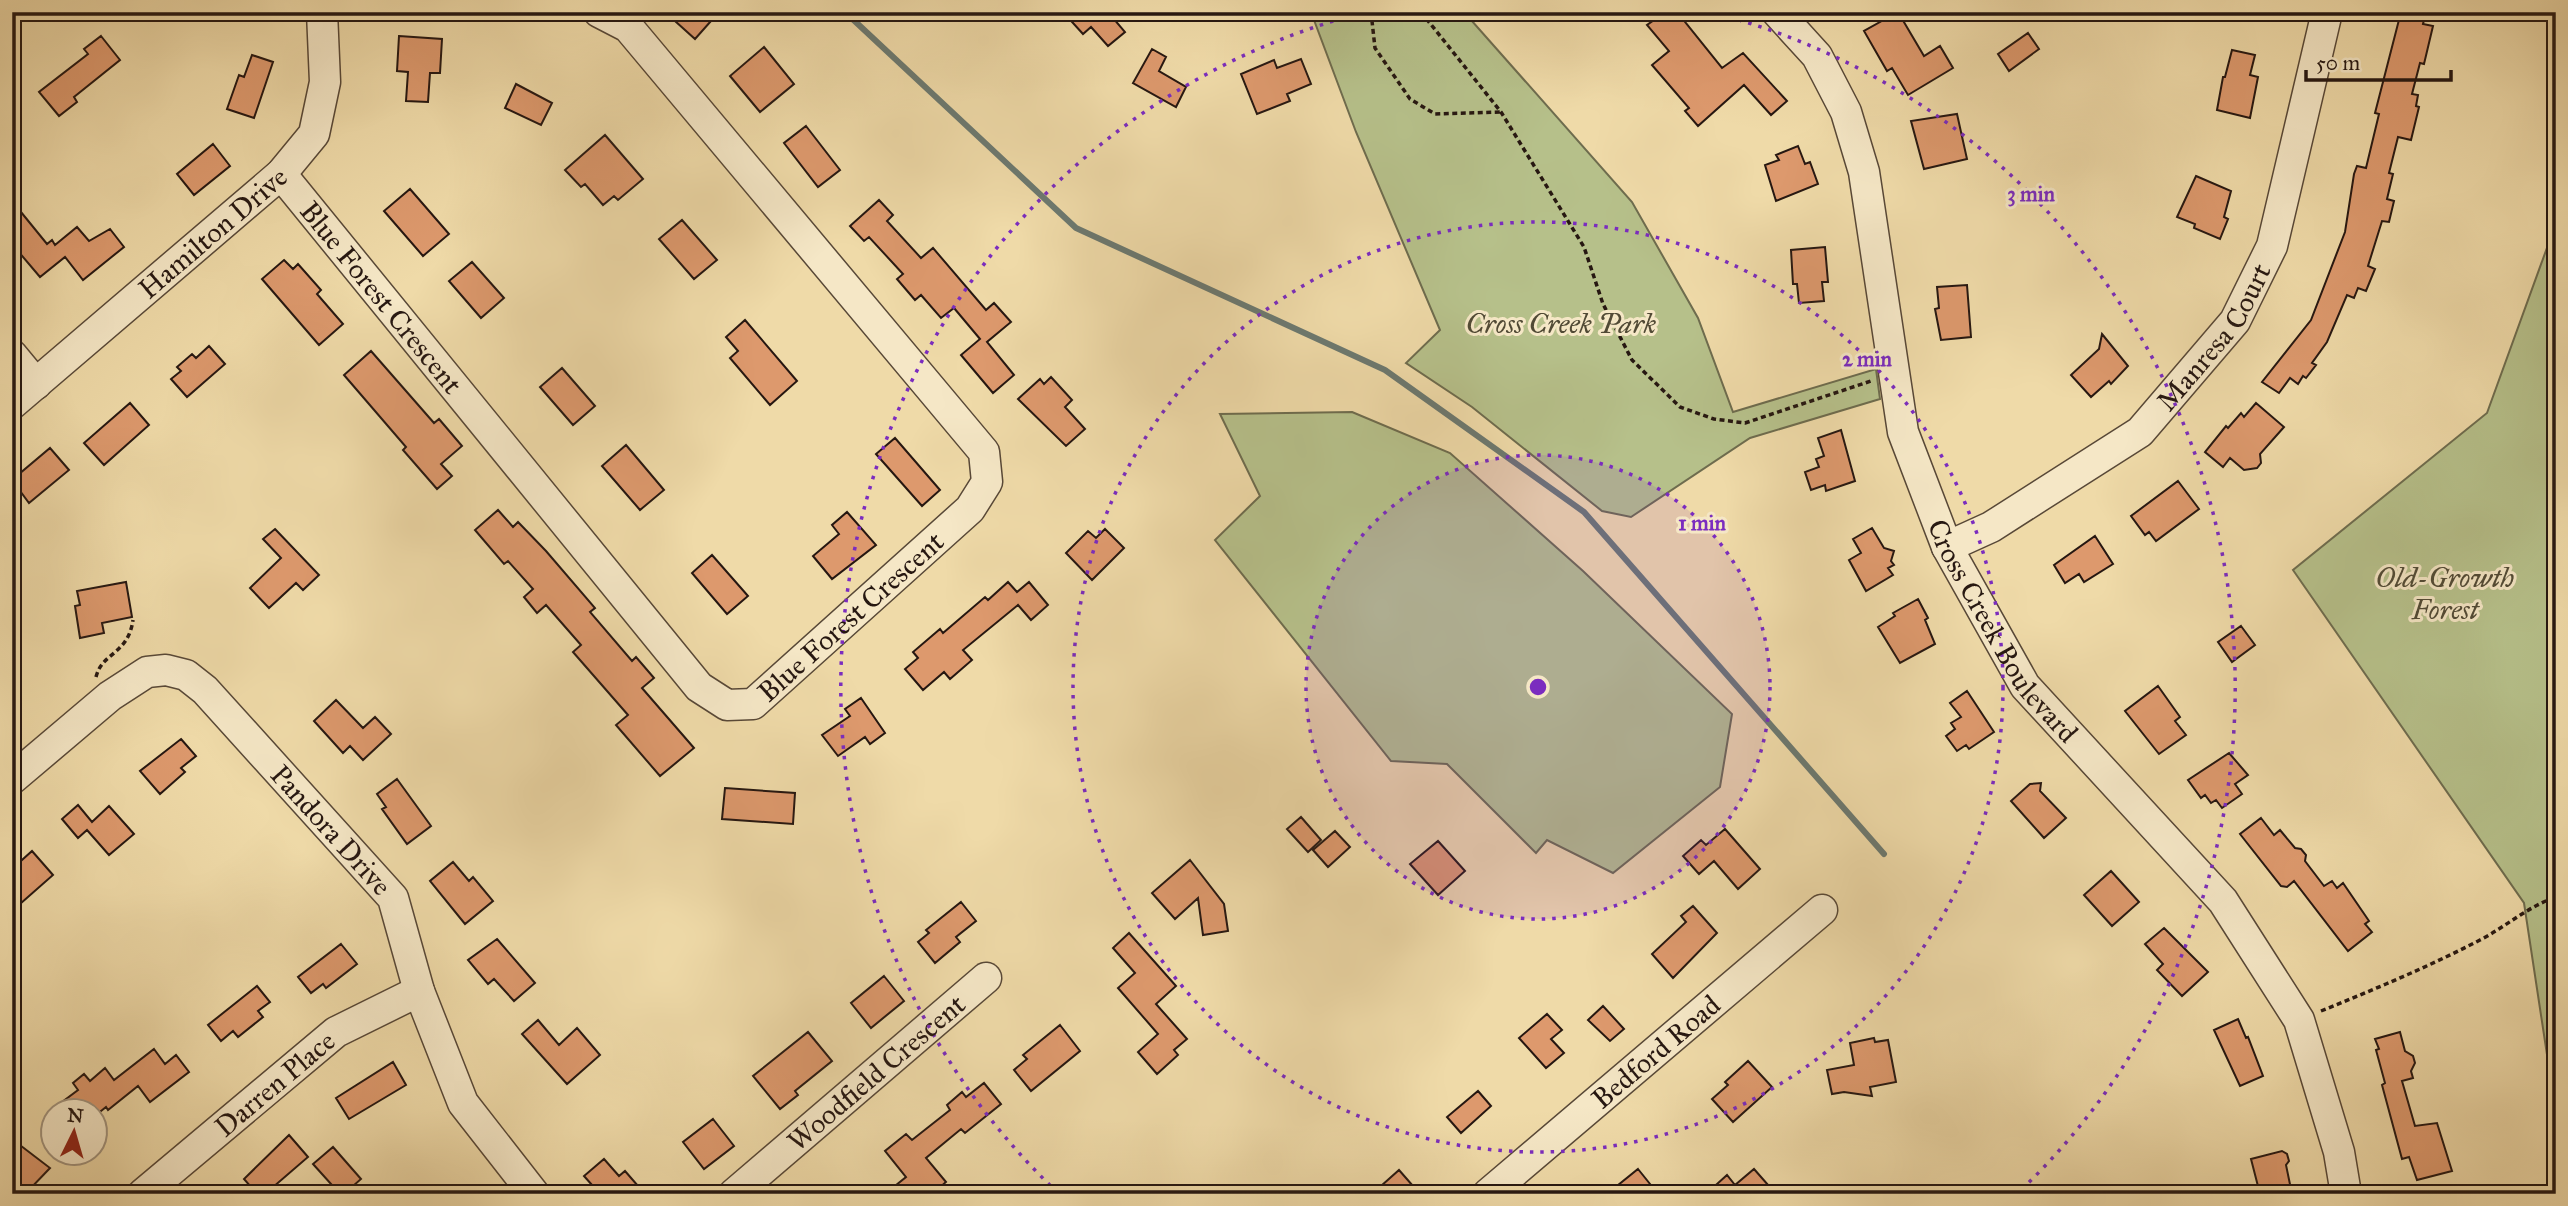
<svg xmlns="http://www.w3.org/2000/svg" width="2568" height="1206" font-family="'IM FELL Great Primer',serif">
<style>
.green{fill:#b6c08a;stroke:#6e6c4e;stroke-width:2}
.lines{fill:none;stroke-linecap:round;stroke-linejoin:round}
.stream{stroke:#6c7970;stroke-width:6}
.building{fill:#dd996d;stroke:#261711;stroke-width:2}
.minor-casing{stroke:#584837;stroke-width:33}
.path{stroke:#261711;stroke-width:3.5;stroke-dasharray:5 3.5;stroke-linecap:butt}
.minor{stroke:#f5e7c6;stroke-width:30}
.ring{fill:none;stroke:#7b2cbf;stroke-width:3.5;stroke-dasharray:3.5 7}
.labels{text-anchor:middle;stroke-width:6;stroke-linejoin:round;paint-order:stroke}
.street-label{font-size:28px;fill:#261711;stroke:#f5e7c6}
.park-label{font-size:28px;font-style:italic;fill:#514a35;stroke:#f5e7c6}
.centre{fill:#7b2cbf;stroke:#f5e7c6;stroke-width:3.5}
.ring-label{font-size:21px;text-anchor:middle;font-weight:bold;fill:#7b2cbf;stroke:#f5e7c6;stroke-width:6;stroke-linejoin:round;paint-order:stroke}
</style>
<rect width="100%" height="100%" fill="#efdaa8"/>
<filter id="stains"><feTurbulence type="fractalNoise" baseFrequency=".00286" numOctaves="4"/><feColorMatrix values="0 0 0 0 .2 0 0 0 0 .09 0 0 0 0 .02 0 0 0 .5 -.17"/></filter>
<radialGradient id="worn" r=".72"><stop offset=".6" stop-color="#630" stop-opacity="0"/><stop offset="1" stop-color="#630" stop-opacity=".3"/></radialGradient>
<path class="green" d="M1311 12H1464L1632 202 1698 318 1733 412 1876 369 1880 399 1750 438 1631 517 1602 511 1472 407 1406 363 1440 330 1356 132Z
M2556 223V1114L2524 903 2293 570 2487 413Z
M1352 412 1450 453 1583 571 1732 714 1720 787 1613 873 1547 840 1536 853 1447 764 1391 761 1215 540 1260 496 1220 414Z"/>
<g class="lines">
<path class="stream" d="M845 12 1076 228 1385 370 1584 512 1884 854"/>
</g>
<path class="building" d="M665 12H719L695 39Z
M1063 12H1108L1125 32 1108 46 1091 27 1083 34Z
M1647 12H1697L1685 22 1722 68 1743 53 1787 101 1771 115 1744 85 1698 126 1685 111 1689 108 1652 65 1669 51 1647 25 1654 20Z
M1898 12 1924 56 1940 46 1953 68 1908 95 1892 68 1887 71 1864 31Z
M2401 12H2426L2423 24 2433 26 2424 64 2420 63 2412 94 2418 95 2416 106 2419 107 2411 140 2398 137 2389 173 2393 174 2387 199 2394 201 2389 222 2382 221 2368 266 2375 269 2366 291 2358 288 2354 298 2347 295 2327 342 2312 363 2316 365 2306 378 2303 376 2298 384 2290 378 2279 393 2262 382 2311 320 2345 232 2354 174 2357 166 2366 168 2379 114 2375 113Z
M2028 33 2039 49 2009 71 1998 54Z
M101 36 120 60 74 97 77 102 59 116 39 92 88 54 84 49Z
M399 36 442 39 440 73H430L428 102 406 101 408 72 397 71Z
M764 47 794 84 760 112 730 76Z
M1152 49 1166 57 1159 71 1186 87 1176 107 1133 83Z
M2232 50 2255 55 2250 75 2258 77 2250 118 2217 110 2223 77H2225Z
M252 55 273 62 254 118 227 109 239 75 244 77Z
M1301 59 1311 84 1287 94 1290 101 1257 114 1241 74 1274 60 1277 68Z
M516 84 552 103 541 125 505 108Z
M1957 114 1967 159 1924 169 1911 121Z
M806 126 840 170 818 187 784 143Z
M605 135 643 179 618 200 614 196 603 205 585 184 581 187 565 170Z
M213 144 230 166 194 195 177 174Z
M1798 146 1805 164 1810 162 1818 184 1776 201 1765 165 1779 160 1776 155Z
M2196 176 2231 191 2224 217 2228 219 2220 239 2194 228 2195 224 2177 217Z
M410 189 449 234 423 256 384 211Z
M879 200 893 215 887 221 921 258 933 248 986 310 994 303 1011 322 987 342 1014 375 993 393 961 355 980 339 954 308 941 318 921 295 915 300 897 279 903 274 869 237 864 241 850 226Z
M12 201 47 244 52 240 55 245 77 227 89 241 110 229 124 247 83 280 65 257 40 277 12 244Z
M682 220 717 260 694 279 659 239Z
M1825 247 1828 282H1822L1824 301 1799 303 1797 284H1793L1791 250Z
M284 260 293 269 298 264 321 290 317 294 343 324 319 345 262 279Z
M472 262 504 298 481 318 449 281Z
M1967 285 1971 337 1941 340 1935 309 1939 308 1937 287Z
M745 320 797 381 770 405 730 358 738 351 726 337Z
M2102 334 2128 366 2111 384 2109 381 2091 397 2071 375 2099 349Z
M209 346 225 364 187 397 171 379 181 371 177 367 192 354 196 358Z
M371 351 434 423 439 419 462 446 441 464 452 476 437 489 403 450 406 447 344 375Z
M562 368 595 406 573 425 540 387Z
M1051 377 1072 400 1065 407 1085 429 1066 446 1018 399 1040 379 1044 384Z
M130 403 149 425 104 465 84 443Z
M2256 403 2284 427 2260 454 2261 463 2257 468 2244 470 2230 458 2223 467 2205 452 2226 426 2228 428 2241 413 2244 417Z
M1841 430 1855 481 1826 491 1825 485 1811 490 1805 472 1819 467 1816 459 1824 456 1818 438Z
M895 438 940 490 922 506 876 454Z
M626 445 664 490 640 510 602 466Z
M50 448 69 470 29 503 12 480Z
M2178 481 2199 509 2156 541 2149 532 2145 535 2131 516Z
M498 510 513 527 518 522 546 551 595 608 590 612 632 661 636 657 654 678 642 688 694 748 660 776 616 725 628 715 573 652 581 645 546 605 537 613 524 597 533 589 508 561 504 564 475 530Z
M847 512 876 545 832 579 813 556 839 534 832 525Z
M1872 528 1884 548 1894 551 1891 561 1894 565 1888 568 1893 575 1866 591 1849 560 1861 553 1853 539Z
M275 529 319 575 303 590 296 583 269 608 250 588 281 558 263 539Z
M1105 529 1124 548 1092 580 1066 553 1088 531 1096 538Z
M2095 536 2113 564 2084 582 2079 574 2065 583 2054 565Z
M712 555 748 596 727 614 692 573Z
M126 582 132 617 102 623 104 633 80 638 75 606 80 605 77 591Z
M1008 582 1017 592 1029 582 1048 605 1031 620 1018 605 963 650 972 660 950 679 944 672 923 690 905 669 918 658 913 652 940 629 943 633 985 597 988 600Z
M1918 599 1928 618 1925 620 1935 644 1900 663 1878 627 1895 616 1893 613Z
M2241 626 2255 645 2232 662 2218 642Z
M2158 686 2180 717 2175 721 2186 735 2159 754 2125 711Z
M1967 691 1994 732 1969 749 1966 745 1957 751 1946 736 1955 729 1951 723 1961 717 1950 703Z
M861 698 885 733 870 744 865 737 838 756 822 735 850 716 845 709Z
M336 700 363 728 375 717 391 734 363 760 350 746 343 753 314 721Z
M181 739 196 756 181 768 185 772 160 794 140 771Z
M2229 753 2248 775 2235 784 2242 794 2222 808 2216 800 2211 803 2205 795 2201 798 2188 780Z
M397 779 431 826 407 844 382 809 386 807 377 794Z
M2041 783 2040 791 2066 818 2044 838 2011 801 2030 784Z
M725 788 795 793 793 824 722 819Z
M78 805 92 822 109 806 134 834 109 855 87 830 78 838 62 819Z
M1301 817 1321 840 1308 852 1287 829Z
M2261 818 2274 835 2280 830 2295 848 2301 849 2306 855 2305 861 2324 886 2332 881 2337 888 2343 883 2369 921 2365 924 2372 932 2348 951 2294 881 2287 887 2281 886 2240 834Z
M1725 829 1760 869 1738 889 1714 861 1699 874 1683 856 1701 840 1706 845Z
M1335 831 1350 847 1328 867 1313 850Z
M1438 841 1465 871 1438 895 1410 864Z
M32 851 53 875 12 911V869Z
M1190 860 1224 904 1228 931 1203 935 1198 898 1175 919 1152 893Z
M453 862 469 881 473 877 493 901 465 924 430 881Z
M2111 871 2139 902 2112 926 2084 895Z
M961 902 976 921 956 937 960 942 935 963 918 942 929 933 926 930Z
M1693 906 1717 933 1673 978 1652 954 1686 922 1681 916Z
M2164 928 2208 972 2182 996 2157 970 2163 964 2145 944Z
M1129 933 1176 986 1156 1004 1187 1039 1174 1050 1178 1055 1157 1074 1138 1052 1158 1034 1118 988 1135 973 1113 948Z
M497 939 535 983 514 1001 494 979 488 984 468 960Z
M341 944 357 964 326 988 323 984 311 993 298 977Z
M884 976 904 1001 871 1028 851 1003Z
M257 986 270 1002 258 1011 263 1017 238 1037 233 1031 221 1041 208 1025Z
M1603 1006 1624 1029 1610 1041 1588 1020Z
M1547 1014 1562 1030 1551 1039 1564 1053 1546 1068 1519 1038Z
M2238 1019 2246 1038 2248 1037 2263 1076 2240 1086 2214 1030Z
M538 1020 559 1045 577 1028 600 1055 567 1084 522 1034Z
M1060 1025 1080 1051 1031 1091 1014 1070 1027 1059 1023 1055Z
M808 1032 832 1061 795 1091 798 1095 780 1109 753 1076Z
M2400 1032 2405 1051 2413 1056 2415 1063 2411 1071 2413 1078 2402 1081 2415 1126 2437 1123 2452 1171 2417 1180 2409 1157 2402 1159 2382 1085 2385 1083 2376 1050 2379 1049 2375 1039Z
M1874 1038 1875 1042 1888 1040 1896 1082 1870 1087 1872 1096 1844 1092 1832 1094 1827 1070 1854 1065 1850 1043Z
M154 1049 165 1064 176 1055 189 1072 150 1102 138 1086 108 1110 106 1107 101 1111H50L78 1090 73 1083 84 1074 90 1081 105 1068 114 1080Z
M1748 1061 1772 1087 1733 1122 1712 1099 1728 1085 1725 1082Z
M393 1062 406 1085 349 1119 336 1098Z
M984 1083 1001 1104 965 1133 961 1129 926 1158 946 1182 932 1194H885L906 1177 885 1151 906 1134 912 1140 950 1110 947 1105 962 1092 966 1097Z
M1478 1091 1491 1106 1461 1133 1447 1117Z
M713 1119 734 1146 704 1169 683 1142Z
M289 1135 308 1157 265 1194H257L244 1179Z
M12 1139 50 1168 29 1190 12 1178Z
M333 1147 361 1179 344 1194H340L313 1164Z
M2282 1151 2287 1154 2289 1161 2286 1165 2292 1194H2260L2251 1159Z
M604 1159 619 1176 625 1171 645 1194H600L584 1176Z
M1638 1169 1658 1194H1607Z
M1754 1169 1776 1194H1706L1727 1175 1735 1185Z
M1399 1170 1420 1194H1372Z"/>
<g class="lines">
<g class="minor-casing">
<g id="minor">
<path id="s1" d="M1777 12 1817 56 1846 112 1864 172 1903 432 1947 547 2025 686 2223 901 2299 1020 2339 1152 2346 1194"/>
<path id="s2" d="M281 174 699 687 727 705 753 704 970 509 987 482 984 452 628 27 599 12"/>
<path d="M12 355 36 384"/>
<path id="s3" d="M12 404 281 174 314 134 325 82 322 12"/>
<path id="s4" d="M1947 547 1991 527 2140 432 2235 321 2272 246 2327 12"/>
<path id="s5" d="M12 779 110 696 147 672 166 670 186 675 205 690 393 898 419 991 463 1103 534 1194"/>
<path id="s6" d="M143 1194 336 1032 419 991"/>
<path id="s7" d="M734 1194 986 978"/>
<path id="s8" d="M1488 1194 1822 910"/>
</g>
</g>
<path class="path" d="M1371 12 1375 48 1410 99 1435 114 1501 112
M1421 12 1501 112 1584 247 1603 304 1632 360 1680 407 1714 419 1745 423 1871 381
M96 677C102 652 128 655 133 620
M2321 1011C2375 989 2428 967 2480 940 2507 926 2527 907 2556 897"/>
<use href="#minor" class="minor"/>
</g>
<circle cx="1538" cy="687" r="232" fill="#7b2cbf" fill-opacity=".12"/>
<g class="ring">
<circle cx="1538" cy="687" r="232"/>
<circle cx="1538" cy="687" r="465"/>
<path d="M1058 1193A697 697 0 0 1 1358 14M1718 14A697 697 0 0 1 2018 1193"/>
</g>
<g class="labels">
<g class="street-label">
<text dy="10" stroke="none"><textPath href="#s3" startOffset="264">Hamilton Drive</textPath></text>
<text dy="10" stroke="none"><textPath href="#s2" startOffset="159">Blue Forest Crescent</textPath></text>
<text dy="10" stroke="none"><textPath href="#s4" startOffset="346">Manresa Court</textPath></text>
<text dy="10" stroke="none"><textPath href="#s2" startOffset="852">Blue Forest Crescent</textPath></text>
<text dy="10" stroke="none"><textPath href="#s1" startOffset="672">Cross Creek Boulevard</textPath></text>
<text dy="10" stroke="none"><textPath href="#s5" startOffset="425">Pandora Drive</textPath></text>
<text dy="10" stroke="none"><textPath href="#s8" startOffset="220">Bedford Road</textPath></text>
<text dy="10" stroke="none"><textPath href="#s7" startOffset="187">Woodfield Crescent</textPath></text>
<text dy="10" stroke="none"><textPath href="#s6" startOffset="172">Darren Place</textPath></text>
</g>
<g class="park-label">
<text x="1561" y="333">Cross Creek Park</text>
<text x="2445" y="587">Old-Growth<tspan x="2445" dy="32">Forest</tspan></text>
</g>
</g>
<circle cx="1538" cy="687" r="10" class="centre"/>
<g class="ring-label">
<text x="2031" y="201">3 min</text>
<text x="1867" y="366">2 min</text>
<text x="1702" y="530">1 min</text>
</g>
<rect width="2568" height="1206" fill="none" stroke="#efdaa8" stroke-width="42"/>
<rect x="14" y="14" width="2540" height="1178" fill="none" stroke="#261711" stroke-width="3.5"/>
<rect x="21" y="21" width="2526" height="1164" fill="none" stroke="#261711" stroke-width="2"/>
<g transform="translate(74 1132) rotate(5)"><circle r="33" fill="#f5e7c6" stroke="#a2947e" stroke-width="2"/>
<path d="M0-5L12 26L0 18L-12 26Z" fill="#8f2418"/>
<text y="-10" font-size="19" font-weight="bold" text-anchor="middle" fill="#261711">N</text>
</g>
<path d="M2306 70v10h145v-10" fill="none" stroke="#261711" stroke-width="3.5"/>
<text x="2316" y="70" font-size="21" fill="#261711" stroke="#f5e7c6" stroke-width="5" paint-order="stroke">50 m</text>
<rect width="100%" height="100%" filter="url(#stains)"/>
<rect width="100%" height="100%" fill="url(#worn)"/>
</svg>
